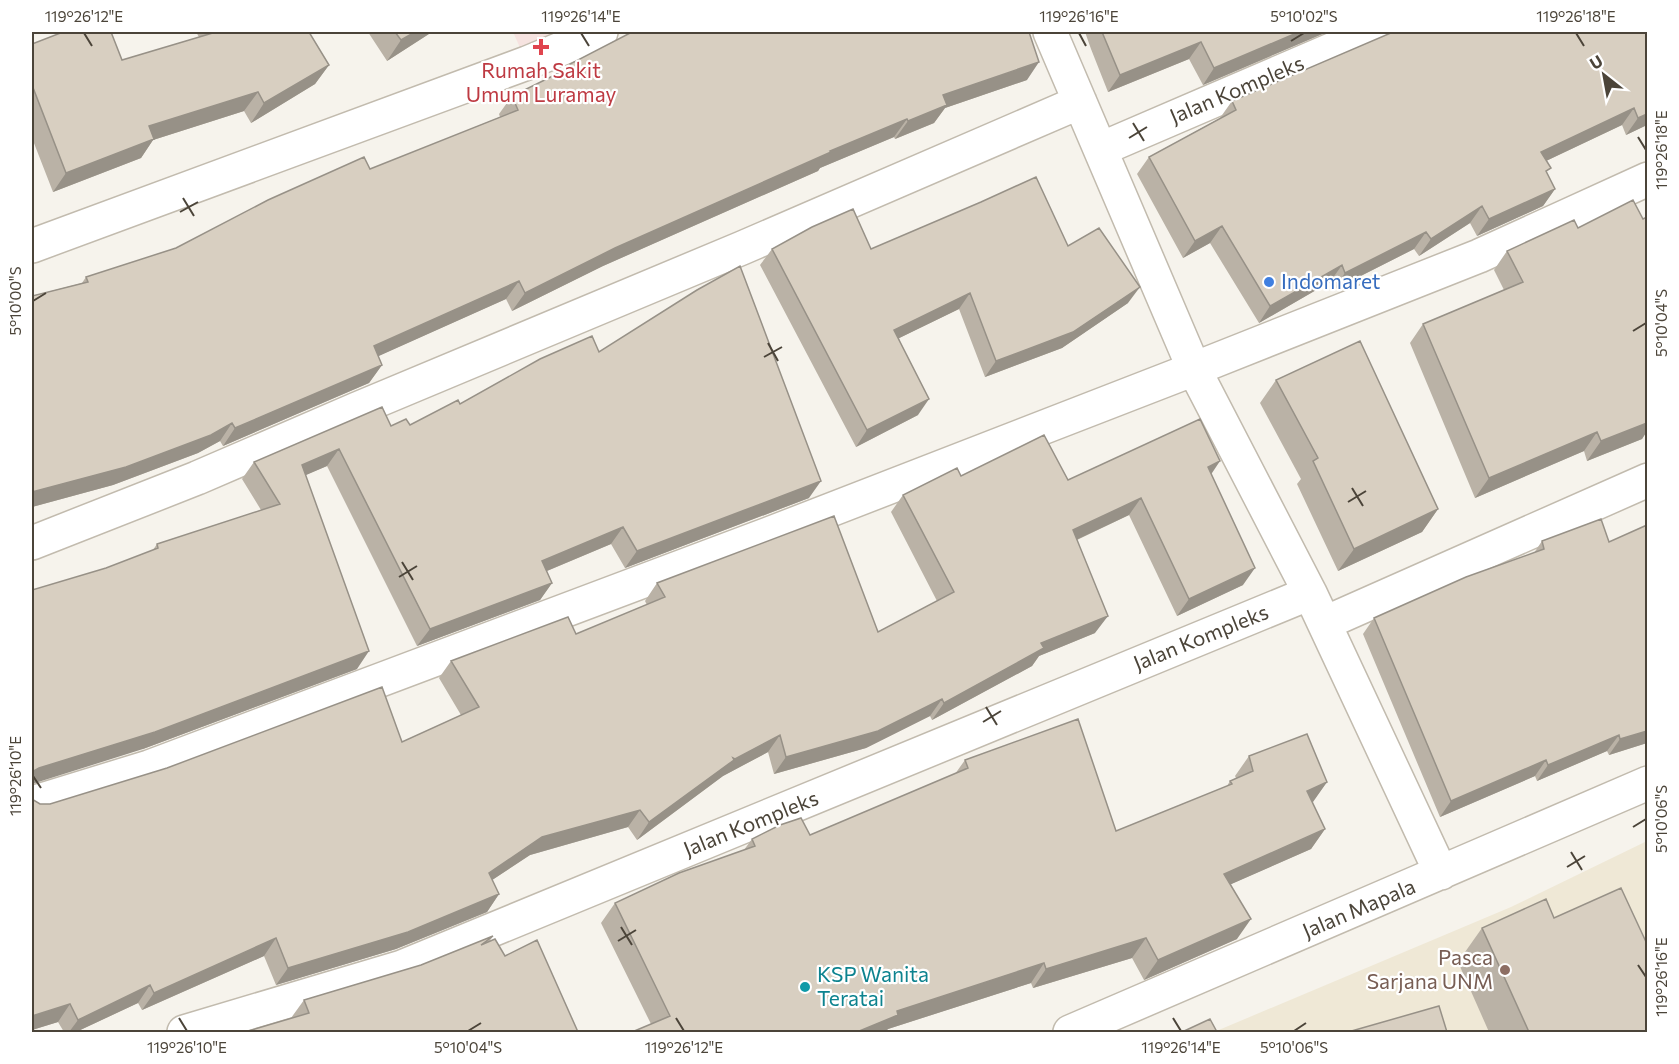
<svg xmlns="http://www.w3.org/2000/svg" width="1679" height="1064" font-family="Commissioner,sans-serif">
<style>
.education{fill:#efe8d6}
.medical{fill:#f6e3e0}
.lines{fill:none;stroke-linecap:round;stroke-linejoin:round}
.minor-casing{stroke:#c2bbae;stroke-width:36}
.minor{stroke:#fff;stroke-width:33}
.wall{fill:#bab2a6}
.shaded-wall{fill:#979187}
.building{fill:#d8cfc1;stroke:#979187;stroke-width:1.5}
.ticks{fill:none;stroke:#4b4439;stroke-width:2}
.health-dot{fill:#e0444e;stroke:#fff;stroke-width:2}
.shop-dot{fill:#3f7fe0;stroke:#fff;stroke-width:2}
.education-dot{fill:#8d6e63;stroke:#fff;stroke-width:2}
.culture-dot{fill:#0f9aa8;stroke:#fff;stroke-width:2}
.labels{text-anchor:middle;stroke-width:4.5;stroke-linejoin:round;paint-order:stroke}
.health-label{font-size:21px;fill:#be3a42;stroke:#fff}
.street-label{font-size:21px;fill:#4b4439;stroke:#fff}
.shop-label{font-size:21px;fill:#366cbe;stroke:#fff;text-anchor:start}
.education-label{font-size:21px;fill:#785e54;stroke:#fff;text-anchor:end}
.culture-label{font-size:21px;fill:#0d838f;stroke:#fff;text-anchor:start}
.neatline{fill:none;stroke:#4b4439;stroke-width:2}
.ticks-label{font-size:15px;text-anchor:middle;fill:#4b4439}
</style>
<rect width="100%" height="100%" fill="#f6f3ec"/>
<path class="education" d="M1647 841V1032H1214L1511 907Z"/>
<path class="medical" d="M513 32H598L527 63Z"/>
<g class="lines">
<g class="minor-casing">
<path id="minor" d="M1050 32 1194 369 1310 593 1441 873
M1101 149 1373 32
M32 246 527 63 601 32
M32 543 197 478 357 409 742 248 1080 102
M1325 623 1648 480
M32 803 149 767 771 533 1194 369 1479 256 1648 179
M184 1032 402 967 1310 593
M1070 1032 1648 783"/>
</g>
<use href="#minor" class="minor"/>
</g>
<path class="wall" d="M196 32H309L329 65 315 84 251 123 244 111 153 140 141 158 53 192 32 138V44L122 60 199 37Z
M368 32H432L387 61Z
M1085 32H1327L1203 85 1189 59 1108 92 1091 49Z
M1391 32H1647V125L1626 135 1622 125 1546 161 1547 173 1555 189 1543 206 1477 236 1470 223 1419 256 1414 249 1333 290 1330 282 1259 323 1210 243 1183 258 1137 174 1149 157 1220 118 1232 101 1391 33Z
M570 64 1027 80 945 108 934 123 895 139 894 137 820 168 818 171 603 266 512 311 506 299 378 356 382 365 369 383 223 446 220 441 198 453 113 485 32 507V296L82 283 86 277 176 248 500 117 499 114 512 96 566 70Z
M1647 217V431L1642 439 1587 461 1584 451 1475 498 1410 343 1423 324 1504 290 1494 270 1507 251 1578 228 1643 219Z
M1068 246 1128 303 1062 348 985 377 959 309 899 338 918 415 856 447 760 265 772 249Z
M599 352 809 498 625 568 611 544 547 571 552 583 540 600 417 646 327 466 305 475 357 669 143 749 153 550 157 544 261 510 242 479 254 462 391 426 410 425 460 404Z
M1276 380 1438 509 1422 532 1338 571 1297 484 1301 479 1260 403Z
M1211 474 1243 585 1177 616 1129 515 1077 540 1095 633 1039 656 1032 666 932 720 930 716 866 748 774 774 768 752 723 776 637 840 628 827 530 855 492 880 499 894 487 912 396 949 276 985 264 956 142 1010 138 1003 76 1032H64L58 1022 32 1030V799L40 804H50L402 742 461 715 439 678 451 661 576 634 647 605 645 601 657 583 878 632 937 601 891 512 903 495 961 476 1068 480Z
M1542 541 1647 743 1609 755 1607 751 1537 781 1535 776 1440 817 1363 634 1374 618 1534 553Z
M1249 756 1327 782 1312 802 1325 829 1311 849 1231 884 1237 939 1144 980 1132 958 1033 988 1031 983 888 1029 651 1024 601 923 615 903 744 850 752 839 810 835 955 774 965 760 1116 831 1227 786 1230 781 1236 778 1235 776Z
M1554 918 1647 1032H1489L1458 962 1482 928Z
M493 936 489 942 505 956 291 1018 304 1000 421 965Z"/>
<path class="shaded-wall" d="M415 32H432L387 61 401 40Z
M1299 32H1327L1203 85 1214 68Z
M1201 42 1189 59 1108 92 1120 75Z
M1039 62 1027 80 945 108 934 123 895 139 908 121 943 95Z
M329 65 315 84 251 123 264 103Z
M258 92 244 111 153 140 141 158 53 192 66 173 149 126Z
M1634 108 1622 125 1529 169 1541 152Z
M1647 114V125L1626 135 1638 118Z
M907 119 894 137 820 168 818 171 603 266 512 311 525 293 615 248 830 151Z
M1555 189 1543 206 1477 236 1489 219Z
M1482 206 1470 223 1419 256 1431 239Z
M1222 226 1210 243 1183 258 1195 241Z
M1426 232 1414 249 1333 290 1345 273Z
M1342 265 1330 282 1259 323 1270 306Z
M519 281 506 299 361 364 374 346Z
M1140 287 1128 303 1062 348 985 377 996 361Z
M970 293 959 309 883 346 894 330Z
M382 365 369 383 223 446 235 428Z
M929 399 918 415 856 447 867 430Z
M1647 421V431L1642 439 1587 461 1601 441Z
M232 423 220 441 198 453 113 485 32 507V492Z
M1597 432 1584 451 1475 498 1489 478Z
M339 449 327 466 290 482 302 465Z
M1220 461 1208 479V467Z
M821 481 809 498 625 568 637 551Z
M1141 498 1129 515 1061 547 1073 530Z
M1438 509 1422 532 1338 571 1354 549Z
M623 527 611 544 530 578 542 561Z
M1255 568 1243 585 1177 616 1189 599Z
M552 583 540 600 417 646 430 629Z
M1108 616 1095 633 1039 656 1032 666 932 720 944 703 1041 643Z
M369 651 357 669 143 749 32 784V772L39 768Z
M942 699 930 716 866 748 774 774 786 757Z
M1647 731V743L1609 755 1620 739Z
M780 735 768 752 723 776 637 840 649 822 733 758Z
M1619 735 1607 751 1537 781 1548 765Z
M1546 760 1535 776 1440 817 1451 801Z
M1327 782 1313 802 1293 810 1307 791Z
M640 810 628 827 530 855 477 890 489 873 542 837Z
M1325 829 1311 849 1211 893 1224 874Z
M499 894 487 912 396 949 276 985 288 968Z
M1251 919 1237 939 1144 980 1158 960Z
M276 938 264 956 142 1010 154 993Z
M1146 938 1132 958 1033 988 1046 969Z
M1044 963 1031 983 888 1029 886 1032H857L897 1011Z
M150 985 138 1003 76 1032H69L78 1020Z
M70 1004 58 1022 32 1030V1016Z"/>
<path class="building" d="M63 32H111L122 60 216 32H309L329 65 264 103 258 92 149 126 154 139 66 173 32 85V44Z
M395 32H415L401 40Z
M632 32H1029L1039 62 943 95 947 105 908 121 907 119 830 151 831 152 615 248 525 293 519 281 374 346 382 365 235 428 232 423 211 435 126 467 32 492V296L88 282 86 277 176 248 268 200 364 157 370 169 518 110 512 96 571 67 570 64Z
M1102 32H1299L1214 68 1201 42 1120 75Z
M1393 32H1647V114L1638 118 1634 108 1541 152 1551 168 1546 171 1555 189 1489 219 1482 206 1431 239 1426 232 1345 273 1342 265 1270 306 1222 226 1195 241 1149 157 1236 110 1232 101Z
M1036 177 1068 246 1099 228 1140 287 1073 332 996 361 970 293 894 330 929 399 867 430 772 249 812 227 853 209 871 249 981 202Z
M1633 200 1643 219 1647 217V423L1601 441 1597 432 1489 478 1423 324 1523 282 1507 251 1574 220 1578 228Z
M740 266 821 481 637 551 623 527 542 561 552 583 430 629 339 449 302 465 369 651 155 732 39 768 32 772V590L106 568 158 548 157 544 280 504 254 462 382 407 391 426 406 419 410 425 458 400 460 404 540 359 592 336 599 352 697 290Z
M1360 341 1438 509 1354 549 1313 461 1318 458 1276 380Z
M1200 419 1220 461 1208 467 1255 568 1189 599 1141 498 1073 530 1108 616 1041 643 1044 648 944 703 942 699 878 731 786 757 780 735 735 759 733 758 734 760 649 822 640 810 542 837 489 873 499 894 408 932 288 968 276 938 154 993 150 985 78 1020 70 1004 32 1016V799L40 804H50L167 768 382 687 402 742 479 707 451 661 568 617 576 634 665 597 657 583 834 516 878 632 954 592 903 495 957 468 961 476 1044 435 1068 480Z
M1601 519 1609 542 1647 525V731L1620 739 1619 735 1548 765 1546 760 1451 801 1374 618 1466 577 1544 549 1542 541Z
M1078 719 1116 831 1232 784 1230 781 1253 771 1249 756 1307 734 1327 782 1307 791 1325 829 1224 874 1251 919 1158 960 1146 938 1046 969 1044 963 897 1011 898 1015 857 1032H632L670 1016 615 903 679 873 755 846 752 839 780 825 801 818 810 835 968 768 965 760Z
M1621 888 1647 944V943V1032H1529L1482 928 1546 899 1554 918Z
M493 936 481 945 495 939 505 956 537 940 578 1032H245L309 1013 304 1000 421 965Z
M1439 1006 1447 1032H1348Z
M1210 1019 1217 1032H1182Z"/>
<path class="ticks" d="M84 33 92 46M581 33 589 46M1079 33 1086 46M1576 33 1584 46M1291 41 1304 33M1133 123 1144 141M1638 137 1646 150M1129 138 1147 127M183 198 194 216M180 212 198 202M33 301 46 293M1633 331 1646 323M768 343 778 361M764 357 782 347M1352 488 1363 506M1348 502 1366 491M402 562 413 580M399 577 417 566M986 707 997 725M983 722 1001 711M33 776 41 788M1633 827 1646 819M1571 852 1582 870M1567 867 1585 856M621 927 632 945M618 941 636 930M1638 965 1646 977M179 1018 187 1031M676 1018 684 1031M1173 1018 1181 1031M468 1031 481 1023M1294 1031 1306 1023"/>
<path class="health-dot" d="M538 38h6v6h6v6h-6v6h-6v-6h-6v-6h6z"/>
<circle class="shop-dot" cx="1269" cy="282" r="6"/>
<circle class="education-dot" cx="1505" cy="970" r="6"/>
<circle class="culture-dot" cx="805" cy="987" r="6"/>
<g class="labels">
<g class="health-label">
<text x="541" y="78">Rumah Sakit<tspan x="541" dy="24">Umum Luramay</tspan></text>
</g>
<g class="street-label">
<text transform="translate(1237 90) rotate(-23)" y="7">Jalan Kompleks</text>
<text transform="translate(1201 638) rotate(-22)" y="7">Jalan Kompleks</text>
<text transform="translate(751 824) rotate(-22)" y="7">Jalan Kompleks</text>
<text transform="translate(1359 909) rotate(-23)" y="7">Jalan Mapala</text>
</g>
<g class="shop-label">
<text x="1281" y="289">Indomaret</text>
</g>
<g class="education-label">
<text x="1493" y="965">Pasca<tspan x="1493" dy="24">Sarjana UNM</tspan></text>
</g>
<g class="culture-label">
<text x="817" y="982">KSP Wanita<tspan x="817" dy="24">Teratai</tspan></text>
</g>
</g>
<rect width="1679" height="1064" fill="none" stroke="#ffffff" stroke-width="66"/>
<g transform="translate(1604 75) rotate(329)" stroke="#ffffff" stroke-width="4.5" paint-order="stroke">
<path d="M0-4.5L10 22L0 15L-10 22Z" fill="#4b4439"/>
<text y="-9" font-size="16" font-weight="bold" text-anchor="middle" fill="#4b4439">U</text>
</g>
<rect x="33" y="33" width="1613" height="998" class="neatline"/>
<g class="ticks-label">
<text x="84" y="22">119°26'12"E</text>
<text x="581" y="22">119°26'14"E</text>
<text x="1079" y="22">119°26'16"E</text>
<text x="1304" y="22">5°10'02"S</text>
<text x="1576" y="22">119°26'18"E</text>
<text transform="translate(1662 150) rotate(-90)" y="5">119°26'18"E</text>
<text transform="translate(16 301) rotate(-90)" y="5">5°10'00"S</text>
<text transform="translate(1662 323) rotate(-90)" y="5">5°10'04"S</text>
<text transform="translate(16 776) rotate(-90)" y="5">119°26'10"E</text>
<text transform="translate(1662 819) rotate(-90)" y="5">5°10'06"S</text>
<text transform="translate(1662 977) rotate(-90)" y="5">119°26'16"E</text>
<text x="187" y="1053">119°26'10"E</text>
<text x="468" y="1053">5°10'04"S</text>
<text x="684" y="1053">119°26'12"E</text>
<text x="1181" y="1053">119°26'14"E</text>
<text x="1294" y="1053">5°10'06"S</text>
</g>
</svg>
